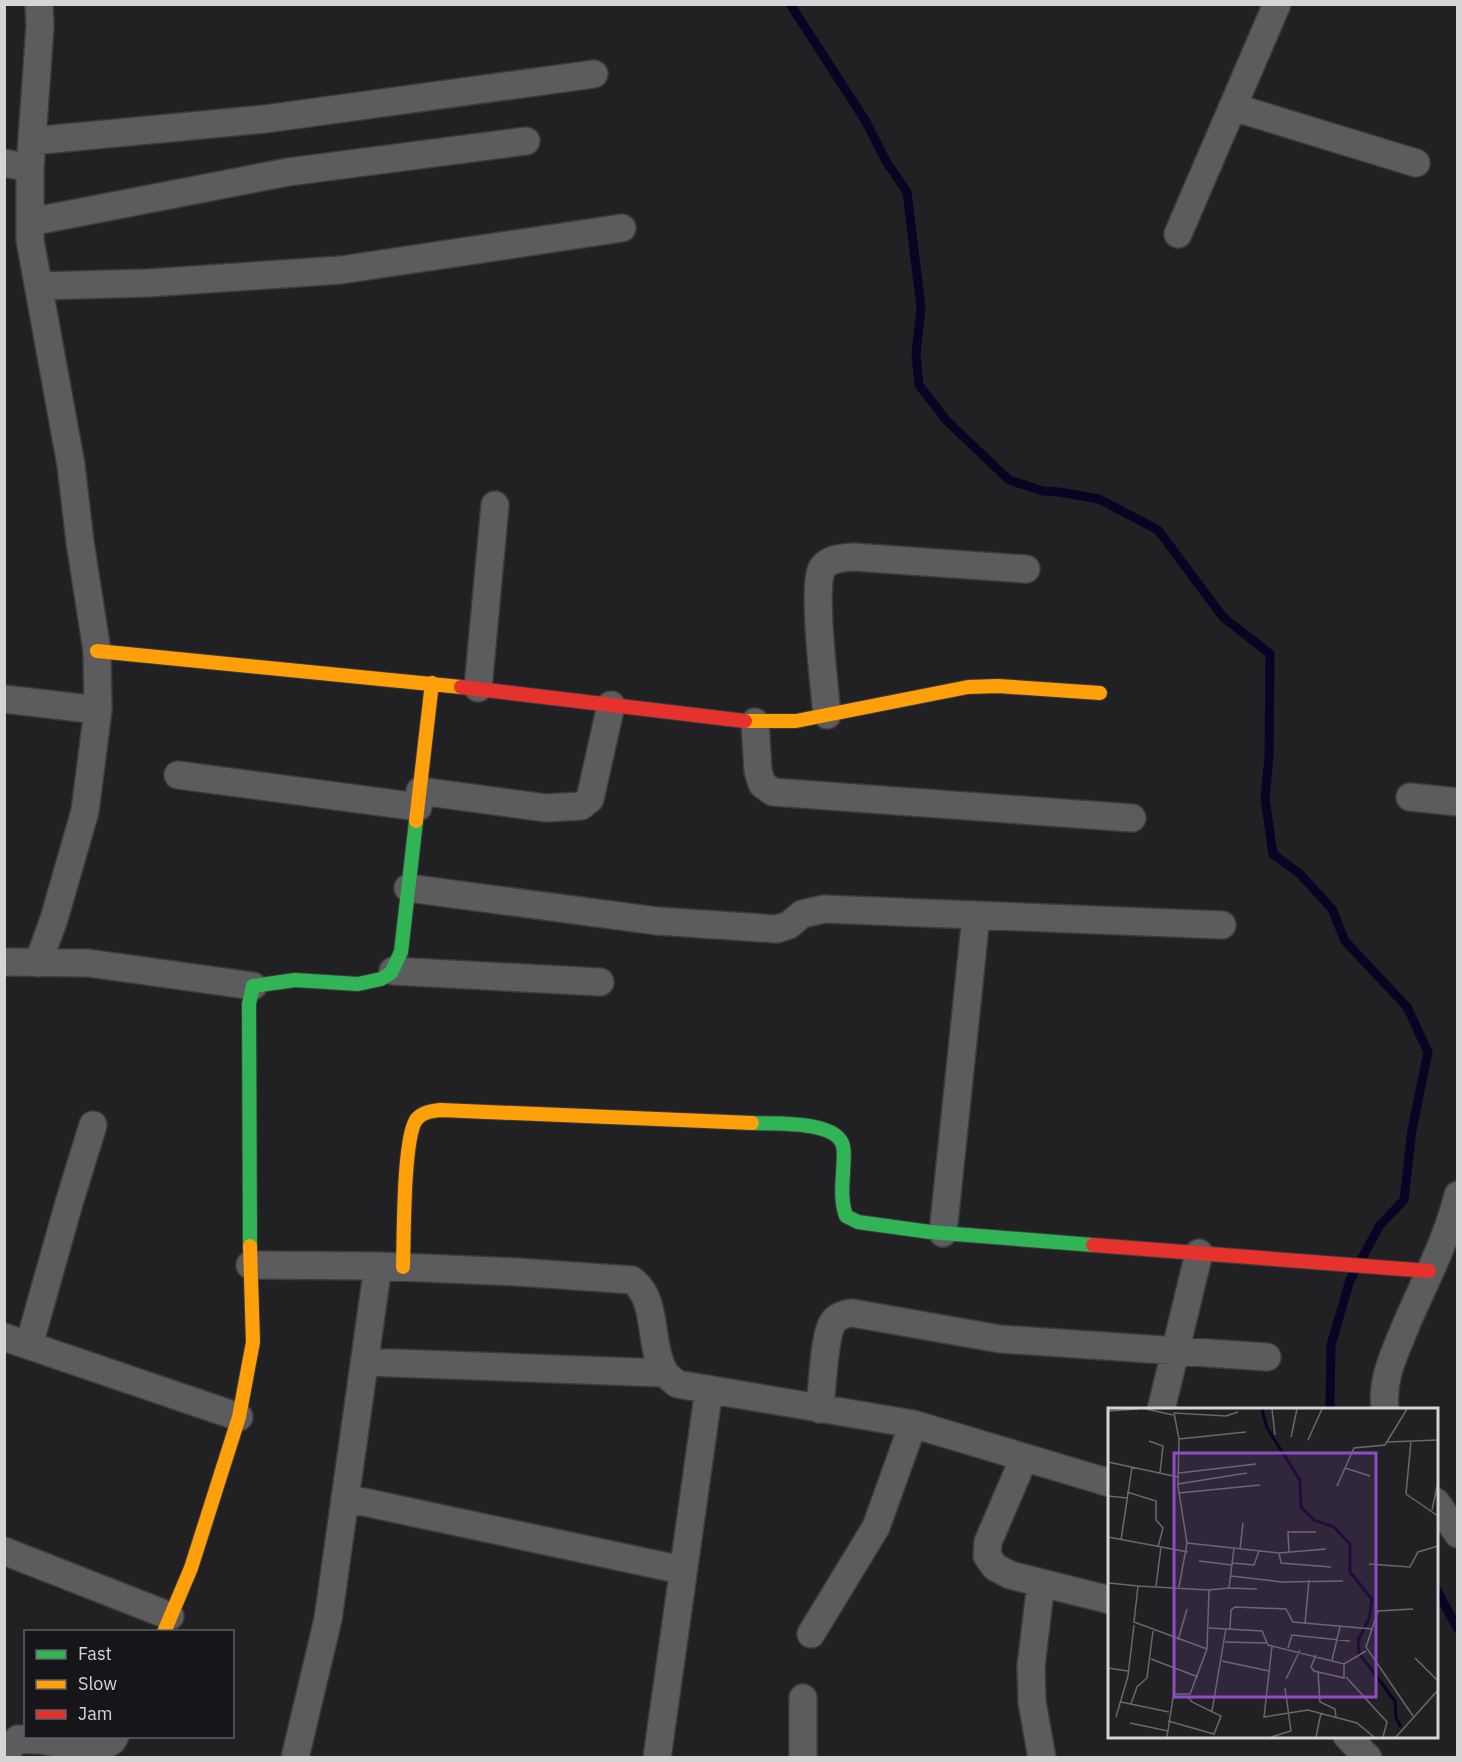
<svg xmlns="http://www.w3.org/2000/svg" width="1462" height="1762" font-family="'IBM Plex Sans',sans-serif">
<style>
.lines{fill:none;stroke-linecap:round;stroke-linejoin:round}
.stream{stroke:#0b0324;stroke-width:9}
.street-casing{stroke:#3b3b3d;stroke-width:30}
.fast-casing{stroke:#3b3b3d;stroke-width:16}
.slow-casing{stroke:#3b3b3d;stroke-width:16}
.jam-casing{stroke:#3b3b3d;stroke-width:16}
.street{stroke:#5c5c5e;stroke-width:27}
.fast{stroke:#30b455;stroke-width:14}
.slow{stroke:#ff9f0a;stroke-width:14}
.jam{stroke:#e5322d;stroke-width:14}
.inset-river{fill:none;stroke:#0b0324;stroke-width:3}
.inset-road{fill:none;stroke:#69686b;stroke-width:1.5}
.view{fill:#8d4ec4;fill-opacity:0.15;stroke:#8d4ec4;stroke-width:3}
.inset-edge{fill:none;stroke:#d5d5d8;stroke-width:3}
</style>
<rect width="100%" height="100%" fill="#212023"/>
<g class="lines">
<path class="stream" d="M790 4 865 120 886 161 907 192 921 308 916 354 919 385 947 421 1009 480 1043 491 1060 492 1099 499 1158 530 1223 617 1270 654 1269 758 1265 798 1273 854 1300 874 1332 909 1345 941 1407 1007 1428 1052 1412 1130 1404 1200 1380 1225 1350 1280 1331 1345 1330 1402 1331 1410
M1436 1589 1458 1629"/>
<g class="street-casing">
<path id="street" d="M1233 107 1416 163
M32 141 265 119 594 74
M4 163 30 168
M30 222 288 172 526 141
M1178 234 1277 4
M39 286 148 283 341 270 622 228
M478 688 495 505
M4 699 98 710
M827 715C825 692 811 580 823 567 830 558 843 558 853 557L1026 569
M755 722 758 771 762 784 773 792 1132 818
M178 775 418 807
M420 791 546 808 581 806 590 799 611 705
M1410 797 1458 802
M408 888 657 921 777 929 789 925 802 914 824 909 1222 925
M4 962 88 963 253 986
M38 963 54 919 85 811 98 710 97 651 80 542 71 465 30 240V168L40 26 39 4
M393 971 600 982
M943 1233 976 916
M250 1265 378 1266 517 1272 632 1280C659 1300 648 1343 664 1371 666 1376 673 1380 677 1384L913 1424 1110 1483
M4 1337 239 1417
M29 1345 69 1203 93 1125
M365 1362 664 1373
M820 1409C822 1390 824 1338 832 1324 836 1316 844 1314 852 1313L1000 1339 1267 1357
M1161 1410 1199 1253
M1385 1410C1381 1378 1395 1353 1406 1325 1424 1283 1447 1240 1458 1195
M1024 1458 988 1542 987 1556 995 1567 1010 1575 1110 1600
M345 1498 682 1570
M1436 1502 1458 1534
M4 1551 170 1616
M1041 1583 1031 1666 1032 1702 1042 1758
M811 1634 876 1527 913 1424
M803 1698V1758
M1347 1736 1368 1758
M4 1754 18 1739 40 1740 95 1750 112 1741 115 1736
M295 1758 328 1619 378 1266
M657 1758 709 1389"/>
</g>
<g class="fast-casing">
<path id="fast" d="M752 1123C773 1124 837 1120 843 1146 845 1154 843 1166 843 1174 842 1189 841 1202 846 1216L858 1222 930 1232 1093 1245
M250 1246 249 1004 253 986 295 980 358 984 381 979 391 973 401 952 416 821"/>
</g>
<g class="slow-casing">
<path id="slow" d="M97 651 461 687
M745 721H796L968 687 998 686 1100 693
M416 821 432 683
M403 1267C404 1238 403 1140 416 1120 422 1112 432 1111 441 1110L752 1123
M164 1632 191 1568 239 1417 253 1342 250 1246"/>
</g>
<g class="jam-casing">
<path id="jam" d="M461 687 745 721
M1093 1245 1429 1271"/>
</g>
<use href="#street" class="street"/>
<use href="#fast" class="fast"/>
<use href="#slow" class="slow"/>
<use href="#jam" class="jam"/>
</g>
<g transform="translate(1108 1408)">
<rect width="330" height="330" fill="#212023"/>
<path class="inset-river" d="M154 1 159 20 192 72 193 99 206 112 226 119 242 136V164L264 191 261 211 250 232 251 245 287 293 288 310 293 319"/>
<path class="inset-road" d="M38 1 65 7M164 1 167 27M0 3 30 1M183 29 189 1M71 31 138 24M200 32 214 1M41 33 55 38 52 65M303 33 298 86 330 108M279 34 330 32M0 54 70 69M237 60 262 68M71 65 148 56M70 76 139 65M229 78 246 40 277 37 299 1M19 84 48 93V112L55 120 50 139M71 85 152 77M0 88 19 90M324 102 330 74M0 129 80 144M13 132 24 59M79 135 171 145 218 141M132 141 135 115M181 144 180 124H208M171 145 173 155 223 159M91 153 124 157M124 155 146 157 151 143M261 156 302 159 310 144 330 138M123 168 174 174 235 173M1 175 30 178M48 178 53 139M71 179 79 135 70 78 71 31 66 5 118 8 130 4M121 180 149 181M197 216 201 172M101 220 154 223 160 237 236 256 258 243M122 221 123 202 127 199 178 201 185 214 264 221M70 232 79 201M117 234 158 235M164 238 156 309 200 302 249 315 266 329M180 240 184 227 242 233M99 241 26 214 30 178 101 182M208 247 203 259 206 263 236 270V256M307 250 330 273M43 251 90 269M224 252 232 219M114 253 161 263M0 260 20 263M210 264 212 294 227 301 228 309M238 269 279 314 275 329M178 271 192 242M13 294 61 304M23 296 29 279 39 270 45 223M104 303 118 220M305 308 258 239 270 203 305 201M8 309 20 268 26 217M60 313 106 326 113 308 84 294 79 288M22 315 60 323M59 329 65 290 69 286H82L99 241 101 182 121 180 126 140M163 329 183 323 177 280M208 329 213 305M288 329 330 282"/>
<path class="view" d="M66 45H268V289H66Z"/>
<rect width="330" height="330" class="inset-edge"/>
</g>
<rect width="1462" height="1762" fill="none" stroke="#d5d5d8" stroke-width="12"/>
<rect x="24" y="1630" width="210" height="108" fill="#16161a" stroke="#626266" stroke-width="1.5"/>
<rect x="36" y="1650" width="30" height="9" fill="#30b455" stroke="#626266" stroke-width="1.5"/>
<text x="78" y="1660" font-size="18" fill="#d5d5d8">Fast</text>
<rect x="36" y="1680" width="30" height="9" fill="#ff9f0a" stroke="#626266" stroke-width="1.5"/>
<text x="78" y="1690" font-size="18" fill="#d5d5d8">Slow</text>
<rect x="36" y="1710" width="30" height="9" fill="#e5322d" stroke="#626266" stroke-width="1.5"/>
<text x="78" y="1720" font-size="18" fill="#d5d5d8">Jam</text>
</svg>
